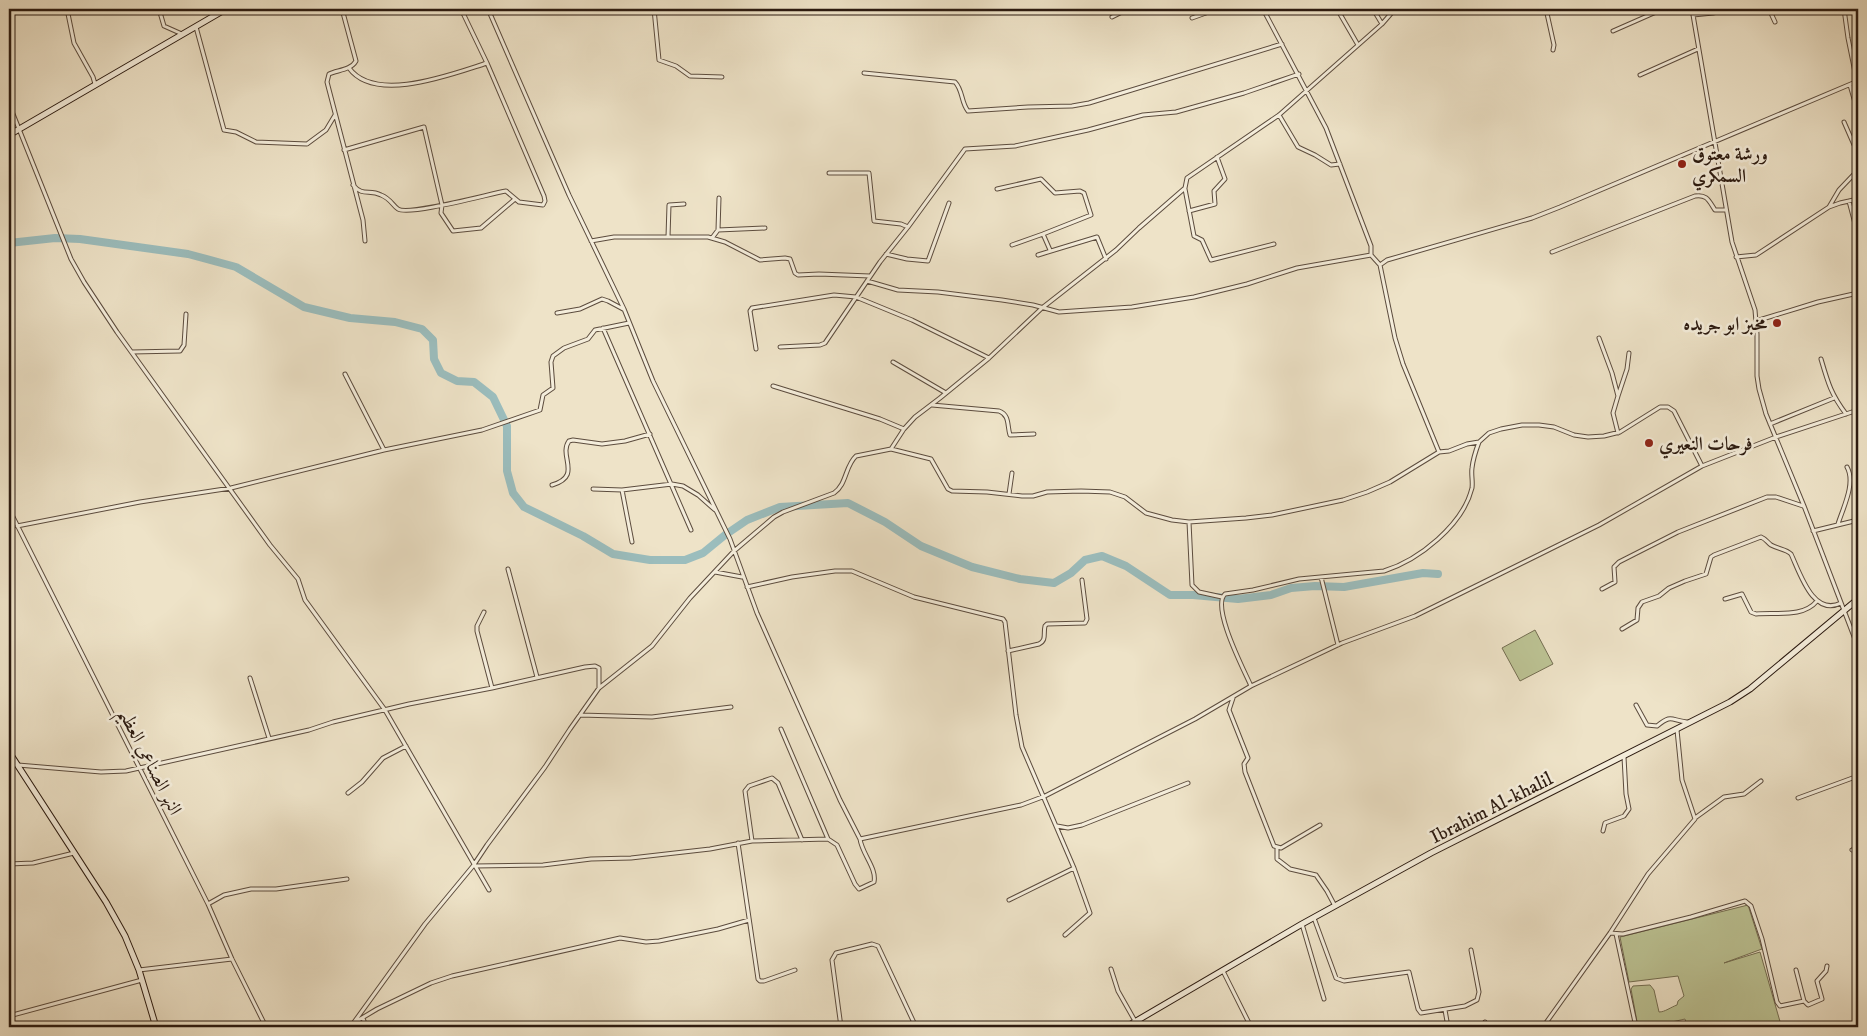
<svg xmlns="http://www.w3.org/2000/svg" width="1867" height="1036" font-family="'IM FELL DW Pica',Amiri,serif">
<style>
.green{fill:#bcc394;stroke:#746e52}
.lines{fill:none;stroke-linecap:round;stroke-linejoin:round}
.river{stroke:#9bbdbd;stroke-width:8}
.street-casing{stroke:#5c4c3e;stroke-width:5}
.secondary-casing{stroke:#2b1a10;stroke-width:7}
.street{stroke:#f4eddb;stroke-width:3}
.secondary{stroke:#f4eddb;stroke-width:5}
.poi-dot{fill:#8f2418;stroke:#f4eddb;stroke-width:2}
.labels{text-anchor:middle;stroke-width:5;stroke-linejoin:round;paint-order:stroke}
.poi-label{font-size:19px;font-weight:bold;fill:#2b1a10;stroke:#f4eddb;text-anchor:start}
.street-label{font-size:19px;fill:#2b1a10;stroke:#f4eddb}
</style>
<rect width="100%" height="100%" fill="#eee3c8"/>
<filter id="stains"><feTurbulence type="fractalNoise" baseFrequency=".004" numOctaves="4"/><feColorMatrix values="0 0 0 0 .2 0 0 0 0 .09 0 0 0 0 .02 0 0 0 .5 -.17"/></filter>
<radialGradient id="worn" r=".72"><stop offset=".6" stop-color="#630" stop-opacity="0"/><stop offset="1" stop-color="#630" stop-opacity=".3"/></radialGradient>
<path class="green" d="M1535 630 1553 664 1520 681 1502 648Z
M1748 905 1762 949 1724 963 1760 952 1781 1025 1774 1027H1687L1685 1019 1650 1027H1638L1631 989 1633 986 1650 985 1654 990 1659 1012C1665 1012 1671 1007 1677 1005L1678 1001 1684 996 1678 976 1629 982 1620 937Z"/>
<g class="lines">
<path class="river" d="M9 243 55 238 80 239 188 254 236 267 304 307 350 318 395 322 422 329 433 340 434 359 441 373 457 381 474 382 493 397 507 426V471L513 493 524 507 583 536 613 554 650 560H685L703 553 725 535 747 520 780 507 848 503 885 522 921 546 972 567 1020 579 1054 583 1071 573 1085 560 1102 556 1126 566 1170 595H1193L1238 599 1271 595 1291 588 1315 586 1344 587 1423 573 1438 574"/>
<g class="street-casing">
<path id="street" d="M67 9 74 43 93 77 95 84
M159 9 164 26 182 34
M342 9 356 61C351 70 338 70 329 74L327 82 363 220 365 241
M488 9 569 195 624 309 653 381 730 539 757 613 840 800 860 839
M654 9 659 60 676 66 690 76 722 77
M1263 9 1326 128 1371 246V255
M1373 9 1382 24
M1546 9 1554 45 1553 50
M1692 9 1732 242 1755 310 1757 334V376L1759 389 1766 414 1804 506 1858 647
M1769 9 1775 22
M1844 9 1848 38 1857 82
M1340 14 1358 45
M1693 15 1713 13 1729 9
M1112 17 1128 9
M1192 18 1217 9
M196 27 224 130 236 132 256 142 307 144 326 130 335 115
M1613 31 1663 9
M349 68C375 104 452 74 487 63L461 9
M864 73 955 82C963 90 961 103 968 111L1028 107 1072 106 1089 103 1282 44
M1640 75 1698 49
M1850 85 1857 109
M9 104 71 259 84 282 117 332 270 545 298 579 305 600 385 710 489 890
M1279 115 1298 147 1315 155 1331 165 1340 164
M1844 122 1858 154
M344 150 424 127 442 205 441 213 453 231 481 228 515 199
M829 173H869L874 221 901 224 908 227
M353 185C363 197 369 189 381 195 391 199 392 205 398 209 409 216 489 194 506 191L519 202 543 205 545 201 544 196 487 63
M997 189 1041 179 1055 193 1080 191 1084 193 1091 215 1043 234 1050 250
M1185 189 1194 236 1202 240 1211 260 1274 244
M1849 201 1858 235
M1829 207 1839 190 1858 170
M1189 211 1215 204 1214 191 1225 179 1217 157
M718 230 719 198
M668 237 669 205 684 204
M712 238 718 230 765 228
M591 241 614 237H708L725 242 760 260 785 258 790 259 795 273 798 275 819 274 870 276
M1012 245 1043 234
M1552 252 1695 196C1707 194 1709 201 1715 210H1726
M886 254 907 259 928 261 949 203
M1038 255 1097 237 1106 259
M1736 257 1756 255 1829 207 1840 203 1858 199
M1380 265 1395 338 1403 364 1439 452
M867 281 898 290 938 292 1002 300 1033 305 1059 312 1132 307 1194 297 1247 284 1297 268 1371 255 1380 265 1387 260 1532 218 1560 207 1858 81
M557 313 580 309 602 299 608 301 623 309
M1756 321 1818 302 1858 293
M603 328 691 530
M1599 338 1612 373 1618 396 1613 413 1618 433
M780 347 820 345 825 343 880 262 908 227 965 149 1015 146 1088 130 1143 115 1176 112 1244 93 1299 74
M756 349 750 311 752 308 834 295 856 297 912 320 989 358
M132 352 180 351 184 345 186 314
M1821 359C1828 383 1831 394 1846 414
M893 362 946 393
M345 374 384 450
M773 386 880 419 904 429
M1618 396 1627 369 1629 353
M932 405 999 411C1010 415 1007 426 1010 435L1034 434
M1770 424 1834 398
M891 449 904 429 915 417 940 398 989 358 1042 308 1116 250 1139 228 1185 188 1187 178 1279 115 1382 24 1395 9
M552 485C583 476 558 456 569 441L573 440 602 444 625 441 650 434
M593 489 622 490 672 484 683 486 698 495 715 510
M622 490 632 542
M1009 494 1012 473
M9 509 208 904 232 959 266 1027
M1189 522 1192 585 1199 592 1222 597
M1838 524C1843 508 1856 483 1847 467
M17 526 140 502 231 488 384 450 482 430 540 410 543 395 553 388 551 362 553 356 564 348 588 339 595 330 629 323
M1813 531 1858 520
M508 569 537 677
M715 572 742 577
M1321 577 1338 645
M747 587 792 577 835 571H852L914 597 1003 619 1005 622 1016 715 1022 747 1074 868 1090 913 1065 935
M1602 589 1615 582 1614 567 1619 562 1678 532 1767 497H1776L1803 506
M1725 599 1742 594 1751 612 1756 614C1776 612 1803 618 1817 601
M484 612 477 626V631L492 688
M1622 629 1637 620 1638 608 1642 602 1659 596 1669 588 1685 581 1706 574 1711 557 1714 555 1761 537C1766 539 1767 542 1771 545 1778 549 1786 549 1791 554 1800 573 1813 617 1841 603
M1008 651 1039 644C1047 640 1043 634 1045 626L1047 624 1085 623 1087 619 1082 580
M250 678 269 738
M1251 686C1244 670 1211 607 1225 594L1253 590 1299 579 1384 571C1419 560 1463 525 1472 488 1473 481 1471 475 1472 468 1473 459 1476 450 1479 442
M1233 698 1229 710 1248 758 1244 764 1245 772 1274 846 1281 848 1320 825
M1636 705 1647 725 1657 726C1672 714 1670 720 1687 722
M580 715 652 717 731 707
M781 729 828 839
M18 765 101 772 126 771 309 730 333 722 409 704 492 688 585 667 595 666 599 668V688
M348 793 362 782 383 758 406 746
M1798 798 1858 776
M1695 818 1724 797 1744 794 1761 781
M1057 826 1068 828 1082 825 1188 783
M1603 831 1605 823 1624 816 1629 809 1626 794 1624 757
M752 841 745 791 749 786 772 778 778 783 802 840
M738 843 758 979 760 981H764L795 970
M1277 848V859L1290 869 1316 875 1327 891 1335 906
M1852 850 1858 847
M9 864 33 863 74 853
M474 866 543 865 591 859 631 858 710 849 752 841 828 839 837 845 855 884 859 889 874 882C877 868 862 854 860 839L1021 805 1045 796 1195 719 1251 686 1342 643 1415 616 1599 525 1702 466 1776 437 1858 410
M1009 900 1074 868
M208 904 224 895 251 889H276L347 879
M1314 918 1336 978 1344 981 1409 972 1418 1009 1421 1013 1465 1006 1477 1000 1479 992 1471 950
M1302 924 1324 999
M1610 933 1623 934 1691 917 1745 901 1751 906 1762 939 1777 1002 1780 1006 1804 1001 1796 970
M1616 934 1636 1027
M1111 969 1118 991 1135 1021
M139 970 232 959
M1223 971 1251 1027
M1804 1001 1808 1005 1822 999 1817 981 1826 971 1827 966
M1445 1010 1448 1027
M9 1016 142 980
M363 1018 366 1027
M1485 1022 1486 1027
M352 1025 425 924 473 866 487 845 545 767 570 729 599 688 652 646 690 598 734 551 774 517 783 512 834 493C847 484 845 466 856 456L891 449 931 459 948 489 952 491 987 492 1022 496H1033L1047 492 1081 491 1110 492 1125 497 1146 513 1172 520 1189 522 1246 518 1272 515 1343 500 1367 492 1390 482 1439 452 1449 451 1467 444 1479 442 1489 433 1501 429 1522 425H1539L1554 427 1574 435 1588 437 1604 436 1620 432 1660 407H1668L1674 411 1702 466
M347 1027 377 1009 431 983 452 976 620 938 646 942 659 941 718 929 749 920
M841 1027 832 960 836 953 872 944 878 946 916 1027
M1543 1027 1610 933 1648 874 1695 819 1682 780 1677 730"/>
</g>
<g class="secondary-casing">
<path id="secondary" d="M9 135 226 9
M9 752 106 902 125 936 139 970 156 1027
M1126 1027 1302 924 1431 853 1730 702 1750 689 1858 599"/>
</g>
<use href="#street" class="street"/>
<use href="#secondary" class="secondary"/>
</g>
<g class="poi-dot">
<circle cx="1682" cy="164" r="5"/>
<circle cx="1777" cy="323" r="5"/>
<circle cx="1649" cy="443" r="5"/>
</g>
<g class="labels">
<g class="poi-label">
<text x="1692" y="160">ورشة معتوق<tspan x="1692" dy="22">السمكري</tspan></text>
<text x="1767" y="330" text-anchor="end">مخبز ابو جريده</text>
<text x="1659" y="450">فرحات النعيري</text>
</g>
<g class="street-label">
<text transform="translate(151 761) rotate(63)" y="7">النهر الصناعي العظيم</text>
<text transform="translate(1491 807) rotate(-27)" y="7">Ibrahim Al-khalil</text>
</g>
</g>
<rect width="1867" height="1036" fill="none" stroke="#eee3c8" stroke-width="30"/>
<rect x="10" y="10" width="1847" height="1016" fill="none" stroke="#2b1a10" stroke-width="2.5"/>
<rect x="15" y="15" width="1837" height="1006" fill="none" stroke="#2b1a10"/>
<rect width="100%" height="100%" filter="url(#stains)"/>
<rect width="100%" height="100%" fill="url(#worn)"/>
</svg>
